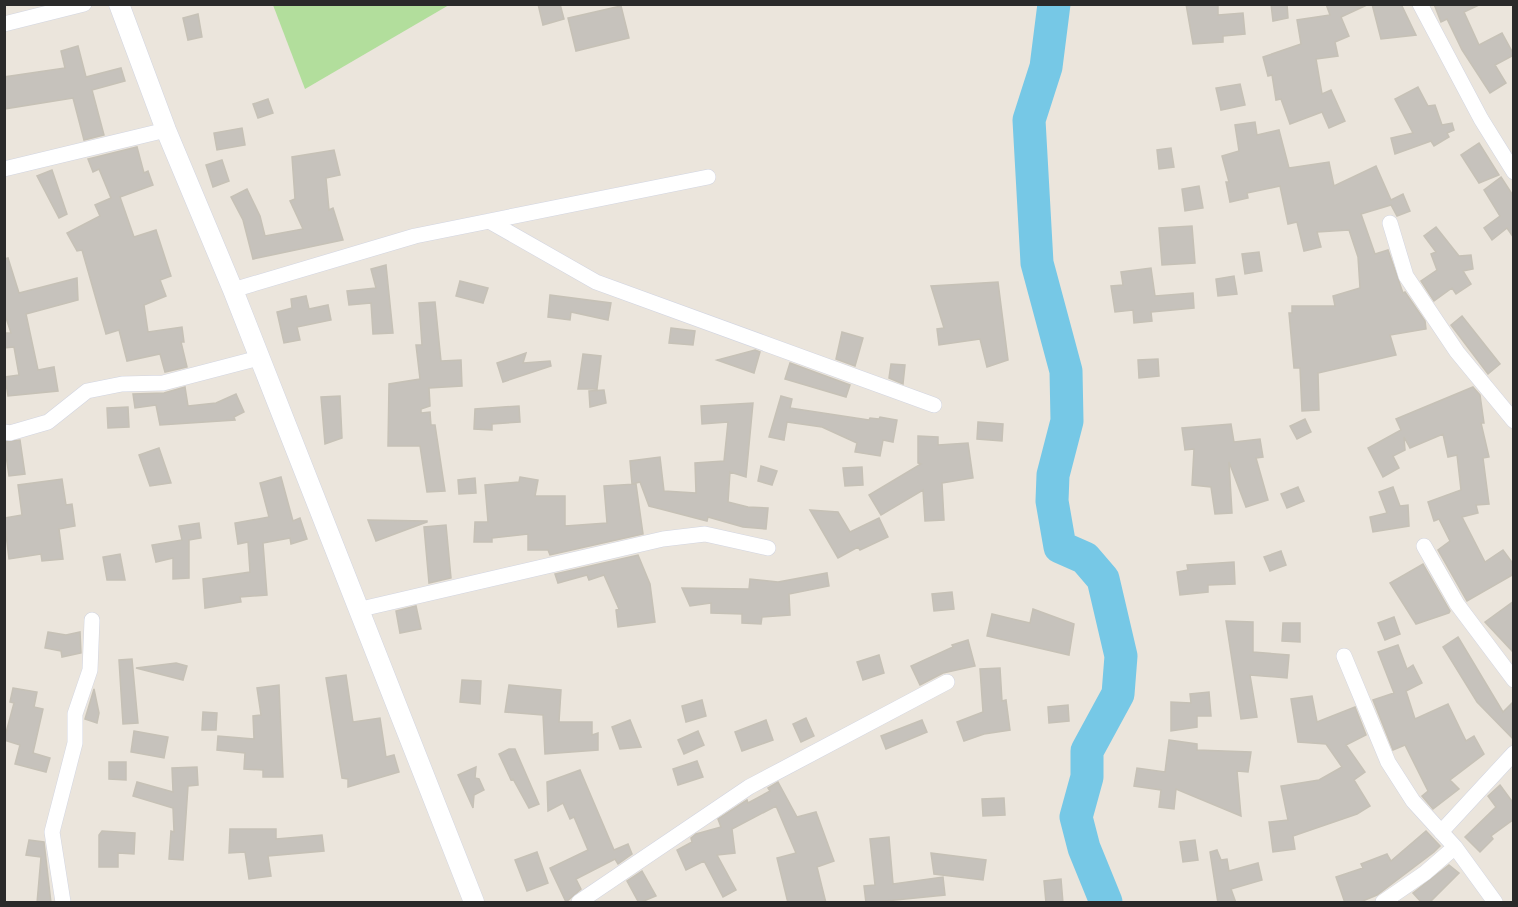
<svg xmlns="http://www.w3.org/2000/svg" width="1518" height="907" font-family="Rubik,sans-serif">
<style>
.green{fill:#b2de9c}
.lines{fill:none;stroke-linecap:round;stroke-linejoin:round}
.river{stroke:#76c8e6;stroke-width:33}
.building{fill:#c6c2bc;stroke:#c6c1b6;stroke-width:1.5}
.minor-casing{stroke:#d2d5e1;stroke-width:16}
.tertiary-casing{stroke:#d2d5e1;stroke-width:21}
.minor{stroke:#fff;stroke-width:15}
.tertiary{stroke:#fff;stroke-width:20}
</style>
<rect width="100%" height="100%" fill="#ebe5dc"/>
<path class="green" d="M273 5H449L305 89Z"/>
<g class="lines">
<path class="river" d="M1054 4 1046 67 1029 120 1037 263 1066 371 1067 421 1053 475 1052 501 1060 547 1085 558 1103 579 1121 656 1118 694 1087 751V777L1076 817 1084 848 1106 902"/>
</g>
<path class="building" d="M538 4H560L564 19 543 25Z
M1186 4H1218V15L1243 13 1245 34 1223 36V42L1193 44Z
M1271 4H1287L1288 18 1273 21Z
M1326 4H1369L1341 17 1349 36 1335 42 1338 56 1316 59 1322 94 1331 90 1345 121 1329 128 1322 112 1290 124 1281 99 1276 100 1272 75 1268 76 1263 57 1301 44 1297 20 1330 15Z
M1372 4H1401L1416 35 1381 39Z
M1434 4H1481L1464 12 1479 45 1502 33 1514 55 1495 65 1506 83 1490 93 1462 50 1447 19 1441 22Z
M621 6 629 38 576 51 568 18Z
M198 14 202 37 188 40 183 18Z
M78 46 86 77 121 68 125 81 92 90 104 135 84 140 73 98 4 109V77L65 68 61 51Z
M1240 84 1245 105 1221 110 1216 88Z
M1418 87 1428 106 1435 105 1442 125 1452 123 1454 130 1447 133 1449 137 1434 146 1431 141 1395 154 1391 138 1413 133 1395 99Z
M268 99 273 113 258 118 253 104Z
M1255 122 1257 135 1279 130 1289 168 1329 162 1334 186 1376 166 1391 200 1403 194 1410 211 1397 216 1391 205 1361 214 1375 254 1388 250 1403 293 1405 292 1425 321 1426 329 1390 335 1396 355 1318 373 1319 410 1302 411 1300 368H1294L1289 313H1292V306H1335L1333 296 1360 288 1358 257 1349 230 1317 232 1321 247 1304 251 1297 222 1288 224 1280 186 1247 193 1248 198 1230 202 1226 182H1229L1222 156 1239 151 1235 125Z
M242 128 245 145 217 150 214 133Z
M1479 143 1499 175 1479 183 1461 155Z
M137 147 144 173 148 171 153 185 120 197 134 237 156 230 171 276 160 280 166 296 144 305 148 332 182 327 184 342H181L187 367 165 372 160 354 127 361 119 330 106 334 82 250 77 251 67 233 100 216 95 205 111 198 99 169 93 172 88 159Z
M1171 148 1174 167 1159 169 1157 150Z
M334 150 340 175 326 178 329 210 333 208 343 240 253 259 243 220 231 197 247 189 260 216 265 236 303 229 290 201 295 199 292 157Z
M222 160 229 181 213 187 206 165Z
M52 170 67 214 59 218 37 176Z
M1501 177 1514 197V238L1507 228 1492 240 1484 228 1500 216 1484 190Z
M1199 186 1203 208 1185 211 1182 189Z
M1192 226 1195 263 1162 265 1159 228Z
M1436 227 1459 256 1471 255 1473 269 1463 271 1471 284 1456 294 1452 288 1434 301 1421 281 1437 270 1431 254 1436 252 1424 236Z
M1259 252 1262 271 1245 274 1242 254Z
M8 258 19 293 77 278 78 300 26 314 38 370 54 367 58 391 8 396 5 377 19 375 14 347 4 348V333H11L4 312V259Z
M386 265 393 333 373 334 371 303 349 305 347 291 376 288 371 269Z
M1151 268 1155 296 1193 293 1194 308 1151 312 1152 321 1134 323 1133 310 1115 312 1111 286 1123 285 1121 272Z
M1234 276 1237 294 1218 296 1216 279Z
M460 281 488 288 483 303 456 296Z
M998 282 1008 360 987 367 980 339 939 345 937 329 944 328 931 286Z
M550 295 611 303 608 320 571 312 570 320 548 317Z
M306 296 309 309 328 305 331 320 297 327 300 340 284 343 277 312 292 308 291 299Z
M435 302 441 361 461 360 462 386 429 388 430 406 421 409V413L430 412 431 425H435L445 491 427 492 420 446H388L389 384 420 379 416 345H422L419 303Z
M1462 316 1500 364 1488 374 1451 325Z
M671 328 695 331 693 345 669 343Z
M842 332 863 338 855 366 836 359Z
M755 350 760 352 754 373 717 360Z
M526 353 523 363 550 361 551 366 503 382 497 363Z
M583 354 601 356 597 389H578Z
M1158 359 1159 376 1139 378 1138 360Z
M790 363 850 385 846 397 785 379Z
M891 364 905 365 903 384 889 378Z
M185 387 188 406 216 403 236 394 244 412 234 417 235 420 160 425 156 405 135 408 133 394 164 393Z
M1473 387 1480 395 1484 423H1481L1489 457 1483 458 1489 504 1476 505 1478 513 1462 517 1485 562 1503 550 1514 565V574L1467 601 1438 550 1450 541 1439 519 1434 521 1428 502 1461 490 1457 455 1448 457 1443 434 1410 448 1404 437 1405 450 1393 456 1399 468 1383 477 1368 448 1401 430 1396 419Z
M604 390 606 403 590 407 589 391Z
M340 396 342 438 325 444 321 397Z
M781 396 792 399 790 408 869 420 870 418 879 419 880 417 897 420 893 442 883 440 880 456 855 452 857 443 822 427 787 422 784 440 769 437Z
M753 403 746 477 730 472 728 502 748 507 768 508 766 529 743 527 708 517 707 521 649 506 640 482 632 484 630 461 660 457 664 491 696 493 695 463 724 461 728 422 702 424 701 406Z
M519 406 520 422 492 424V430L474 429 475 409Z
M128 407 129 427 108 428 107 408Z
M1305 419 1311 432 1297 439 1290 426Z
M978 422 1003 424 1002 441 977 439Z
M1231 424 1234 442 1260 439 1263 457 1256 458 1268 500 1246 507 1229 462 1232 513 1215 514 1211 487 1192 485 1194 449 1185 450 1182 428Z
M918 436 938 437V445L968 443 973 478 942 483 944 520 925 521 923 490 881 515 869 495 921 464 918 463Z
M20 440 25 474 9 476 4 442Z
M159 448 171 483 150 486 139 455Z
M761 466 777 471 772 485 758 481Z
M862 467 863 485 845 486 843 468Z
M281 477 293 521 300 518 307 539 291 544 290 538 263 543 267 595 240 597 241 602 205 608 203 579 250 572 248 542 238 544 235 523 269 517 260 483Z
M520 477 538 480 535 496H565V526L607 523 604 486 636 484 643 534 550 555 548 550H528V534L492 538V542H474L475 522H488L485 485 519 482Z
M475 478 476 493 459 494 458 480Z
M62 479 66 505 72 504 75 526 59 529 63 559 42 561 41 554 9 559 4 518 22 515 18 485Z
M1298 487 1304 501 1287 508 1281 494Z
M1393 487 1400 506 1408 505 1409 526 1373 532 1370 517 1387 513 1379 492Z
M810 510 838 512 850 532 879 518 888 537 860 550 858 547 838 558Z
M368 520 427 521V522L376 541Z
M199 523 201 538 189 540V578L173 579V558L156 562 152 545 182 540 179 526Z
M446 525 451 578 429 583 424 527Z
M1281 551 1286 565 1270 571 1264 557Z
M120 554 125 580H107L103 557Z
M638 555 650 584 655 622 618 627 616 610 619 609 604 575 589 580 587 575 558 583 555 574Z
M1234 562 1235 584 1208 585V592L1180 595 1177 572 1188 570 1187 565Z
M1423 564 1450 611 1449 613 1416 624 1390 583Z
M827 573 829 586 789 594 790 615 762 617 761 624 742 623V614L711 613V603L690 606 682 588 749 589 750 579 778 582Z
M952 592 954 609 934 611 932 594Z
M1514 601V653L1485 622Z
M416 606 421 629 400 633 396 611Z
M1033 609 1074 624 1069 655 987 636 992 614 1030 623Z
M1394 617 1400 634 1385 640 1378 623Z
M1226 621 1253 622V652L1289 655 1287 678 1250 675 1257 717 1241 719Z
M1283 623H1300V642L1282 641Z
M48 632 66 635 80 632 81 653 62 657 61 651 45 648Z
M1458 637 1503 712 1514 701V740L1477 702 1443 647Z
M968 640 975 666 943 673 920 685 911 666 953 647 952 645Z
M1398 645 1407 669 1413 665 1422 683 1406 691 1415 719 1448 704 1466 741 1474 736 1484 754 1450 780 1459 789 1433 809 1422 796 1428 791 1405 745 1393 750 1373 700 1394 693 1378 652Z
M879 655 884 673 863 680 857 662Z
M132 659 138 723 123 724 119 660Z
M176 663 187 666 183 680 136 668Z
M1000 668 1002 701 1006 700 1010 730 984 734 964 741 957 722 983 712 980 669Z
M346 675 353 722 380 718 386 757 394 755 399 772 348 787V779L342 778 326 678Z
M462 680 481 681 480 704 460 702Z
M279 685 283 777H263V770L244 769 245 753 217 750 218 736 254 739 253 716 261 715 257 688Z
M509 685 561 690 559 722H592V735L598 733V750L545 754 543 715 505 712Z
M13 688 37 692 34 707 43 709 33 753 50 758 46 772 15 764 20 745 4 740 14 703 10 702Z
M94 689 99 713 97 723 85 719Z
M1209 692 1211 716H1197V727L1171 731V702L1191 703 1190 694Z
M1312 696 1317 722 1355 707 1366 735 1346 745 1365 772 1354 780 1370 806 1357 814 1293 836 1295 849 1273 852 1269 822 1288 820 1281 786 1319 780 1342 767 1326 744 1298 742 1291 699Z
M702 700 706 716 686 722 682 706Z
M1068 705 1069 721 1049 723 1048 707Z
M203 712 217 713 216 730H202Z
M806 718 814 736 801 742 793 724Z
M630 720 641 747 620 749 612 727Z
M766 720 773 740 742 751 735 732Z
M922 720 927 732 886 749 881 736Z
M134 731 168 737 164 758 131 752Z
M698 731 704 745 684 754 678 740Z
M1169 740 1197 744V750L1251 752 1248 772 1237 771 1241 816 1176 789 1174 809 1159 807 1161 790 1134 786 1137 768 1165 772Z
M509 749H515L539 804 529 808 513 779 511 780 499 754Z
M697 761 703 777 678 785 673 769Z
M109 762H126V780L109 779Z
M197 767 198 785 188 786 183 860 169 859 171 831 174 832 173 808 133 796 137 782 173 792 172 768Z
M476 767 475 778 479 779 484 790 474 795 473 808 458 775Z
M580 770 614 850 628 844 632 854 618 864 615 859 576 879 581 889 566 902 550 868 588 850 574 817 570 819 563 803 548 811 547 782Z
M778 782 797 817 816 812 834 861 817 867 826 903H788L777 858 796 853 776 806 732 829 735 853 717 855 736 890 723 897 704 861 686 870 677 850 692 842 691 838 696 834 721 827 718 819 747 800 748 803 770 791 768 788Z
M1500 785 1514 804V819L1491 836 1493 839 1480 852 1465 837 1496 807 1488 796Z
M1004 798 1005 815 983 816 982 799Z
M230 829H276V839L322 835 324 851 268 856 271 876 249 879 245 852 229 853Z
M102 831 135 833 134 854 118 853V867H99V835Z
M1426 831 1440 846 1434 852 1377 895 1358 903H1345L1336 877 1363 868 1361 864 1387 854 1391 861Z
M889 837 893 884 943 877 945 895 866 903 864 886 875 885 870 839Z
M29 840 44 842 51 903H37L41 857 26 855Z
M1195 840 1198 860 1183 862 1180 842Z
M1217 850 1221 860 1227 859 1229 871 1258 863 1262 880 1231 889 1236 903H1218L1210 852Z
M537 852 548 883 527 891 515 860Z
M931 853 986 860 983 880 934 874Z
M1449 865 1459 873 1429 903H1422L1413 893Z
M642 871 656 896 639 903 627 881Z
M1061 879 1063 903H1046L1044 881Z"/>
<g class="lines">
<g class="minor-casing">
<path id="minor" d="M1420 4 1481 119 1514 172
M4 24 84 4
M4 169 166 130
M489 221 596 282 934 405
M1390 223 1406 276 1457 352 1514 421
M233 290 415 236 708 177
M4 432 10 433 48 422 87 391 122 384 163 383 259 358
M1424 546 1457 604 1514 680
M357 610 663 539 705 534 768 548
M1344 656 1388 762 1413 801 1455 847 1495 902
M1441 832 1514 753
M63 902 52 832 75 743V714L90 670 92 620
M579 902 749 787 947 682
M1383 902 1425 873 1455 847"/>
</g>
<g class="tertiary-casing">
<path id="tertiary" d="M119 4 166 130 233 290 474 902"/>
</g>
<use href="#minor" class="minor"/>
<use href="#tertiary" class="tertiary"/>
</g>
<rect width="1518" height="907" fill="none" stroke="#2a2a2a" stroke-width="12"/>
</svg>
